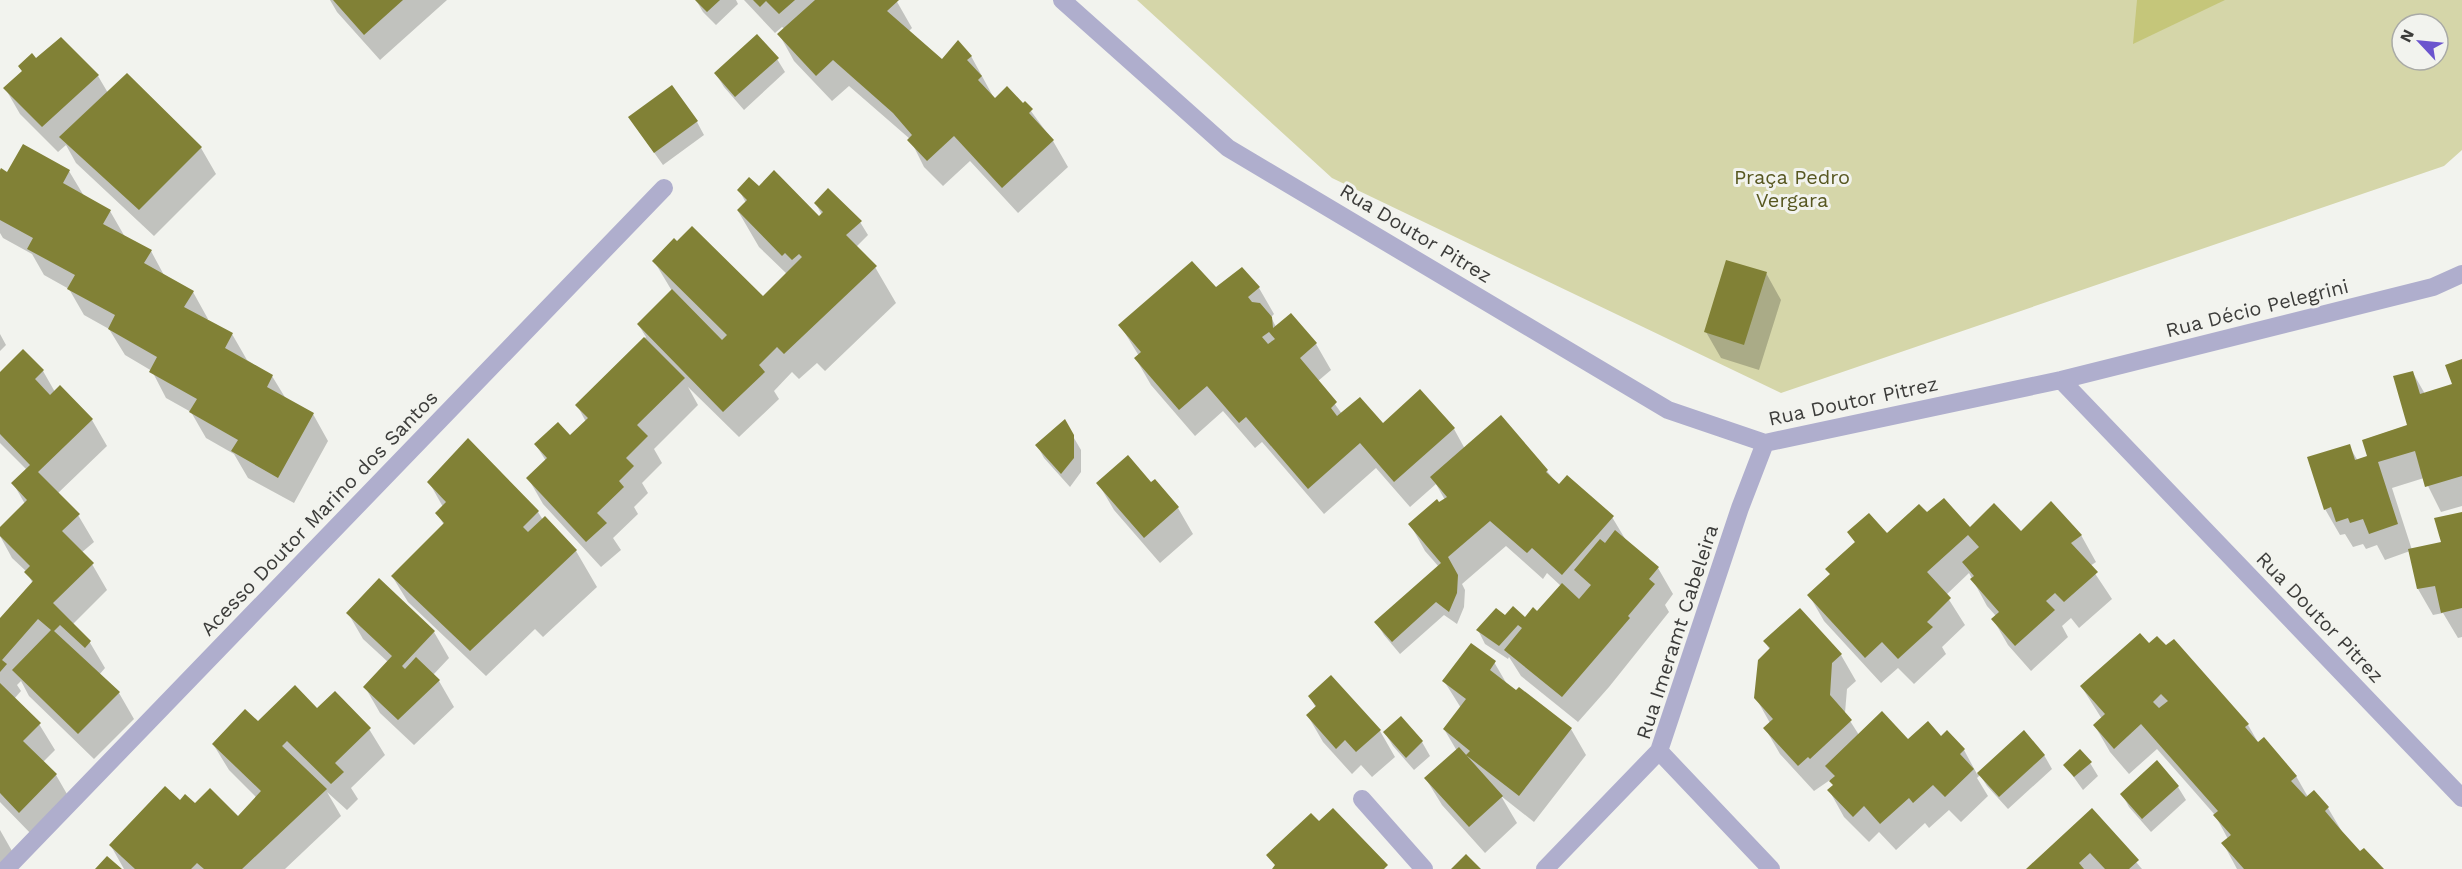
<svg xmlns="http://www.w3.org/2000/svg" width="2462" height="869" font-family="'Work Sans',sans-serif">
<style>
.green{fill:#d5d6a9;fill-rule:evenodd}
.forest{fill:#c5c67a}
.shadow{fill:#0003}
.building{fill:#818136;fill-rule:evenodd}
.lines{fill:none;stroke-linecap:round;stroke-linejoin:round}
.street{stroke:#afaecd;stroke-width:18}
.labels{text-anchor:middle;stroke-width:6;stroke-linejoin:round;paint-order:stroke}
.park-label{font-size:20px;fill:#575720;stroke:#f2f3ee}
.street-label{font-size:20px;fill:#3c3c3a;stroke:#f2f3ee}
</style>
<rect width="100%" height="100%" fill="#f2f3ee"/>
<path class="green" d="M1137 0H2462V150L2444 166 1781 393 1332 178ZM2402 24H2438V60H2402Z"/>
<path class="forest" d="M2137 0H2225L2133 44Z"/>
<path class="shadow" d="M330 0H447L380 60 337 12Z
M696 0H736L738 4 716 25 703 12Z
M744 0H896L912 28 908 32 942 61 971 56 995 100 1023 106 1025 103 1053 141 1068 167 1018 213 970 161 943 186 924 167 910 139 849 86 832 101 794 61 779 34 785 29 782 27 775 33Z
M777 59 785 72 744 110 724 87 716 74Z
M36 60 98 76 108 93 201 148 216 174 154 236 76 163 66 145 58 152 20 114 5 88 23 72 19 67Z
M697 122 704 135 663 165 638 130Z
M69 171 84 196 110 211 125 237 151 251 165 277 193 292 208 319 207 320 232 334 247 360 272 376 286 399 313 414 328 441 294 503 248 478 234 454 206 438 191 412 166 398 152 371 125 355 109 329 84 315 69 289 44 275 32 254 3 238 0 233V173Z
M759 188 819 218 822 215 816 204 860 222 868 235 856 247 875 267 896 303 825 371 817 363 799 379 792 372 774 391 779 399 739 437 688 387 698 405 654 449 662 463 642 483 648 493 634 507 638 514 613 538 621 550 601 567 543 504 528 478 546 461 536 445 570 437 586 422 577 405 646 337 638 324 672 291 654 261 763 298 787 274 759 247 738 211 746 203 739 190Z
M1242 269 1259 288 1274 314 1271 317 1276 327 1316 344 1331 370 1318 381 1342 414 1383 425 1454 429 1465 449 1547 471 1559 486 1612 517 1627 542 1658 568 1673 594 1665 605 1669 612 1609 687 1578 722 1521 676 1509 657 1508 659 1485 644 1478 630 1505 617 1525 619 1537 613 1561 586 1547 573 1543 579 1506 546 1462 584 1465 590 1464 607 1457 624 1444 615 1400 654 1384 635 1376 622 1439 567 1425 551 1410 524 1445 500 1436 484 1410 507 1376 468 1324 514 1262 442 1255 448 1223 411 1195 436 1151 385 1136 359 1139 356 1120 325 1215 290Z
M1766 273 1781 300 1759 370 1721 358 1706 332Z
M0 334 6 345 0 351Z
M23 351 43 371 55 392 92 420 107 446 57 494 78 515 94 542 81 553 92 564 107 590 73 624 89 641 105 668 99 675 119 693 134 719 94 759 29 696 21 681 17 685 21 691 14 699 39 724 55 750 43 762 56 775 71 801 35 838 0 802V621L33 584 27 572 12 558 0 536V529L25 504 13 483 27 470 0 443V374Z
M2462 361V506L2441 512 2424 478 2392 488 2412 550 2443 543 2462 513V637L2458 638 2443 613 2433 615 2418 589 2410 551 2385 560 2377 545 2366 549 2363 544 2353 547 2345 534 2340 535 2325 509 2349 446 2358 461 2369 457 2409 426 2413 373 2425 394 2454 385Z
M1064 421 1081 450V472L1070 487 1044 458 1037 445Z
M429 482 538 512 543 520 576 551 597 587 543 637 535 629 486 676 408 602 392 576 444 525 437 513 443 507Z
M1098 483 1151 484 1178 508 1193 534 1160 563 1114 510Z
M1927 514 1970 529 2081 535 2096 562 2090 566 2112 599 2079 628 2071 618 2062 626 2068 637 2031 671 2008 645 1993 619 1996 616 1987 606 1969 573 1946 595 1965 625 1942 647 1946 654 1914 684 1898 668 1881 683 1824 621 1809 595 1831 575 1856 544 1849 532 1887 535Z
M348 613 434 632 449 658 433 675 439 681 454 707 414 745 380 713 365 687 388 662 363 639Z
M1765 642 1841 655 1856 681 1847 689 1845 713 1859 735 1908 742 1941 738 1964 750 1977 774 2024 732 2044 755 2052 769 2008 809 1987 786 1980 775 1977 778 1988 796 1961 822 1949 810 1929 828 1925 823 1896 850 1879 832 1869 842 1844 817 1829 790 1834 786 1830 780 1814 791 1780 754 1765 728 1770 723 1756 698 1770 650Z
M2149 646 2248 725 2259 744 2296 776 2308 797 2328 808 2344 835 2360 853 2381 869H2237L2223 843 2228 839 2215 815 2157 749 2129 774 2110 752 2095 726 2102 719 2081 686Z
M1494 662 1508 686 1571 729 1586 755 1534 822 1501 796 1517 823 1485 853 1442 805 1426 779 1457 751 1444 729 1461 708 1444 681Z
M1310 697 1380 731 1395 757 1372 777 1361 765 1352 774 1323 742 1308 716 1316 708Z
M317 710 369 729 385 755 351 788 358 799 347 810 327 792 341 816 285 869H124L111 846 180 802 238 818 257 798 229 770 213 744 258 723Z
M1401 718 1422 742 1430 756 1414 770 1393 746 1385 733Z
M2157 762 2178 787 2186 800 2151 832 2129 807 2122 794Z
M2090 763 2098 776 2083 790 2065 765Z
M2092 810 2142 869H2029Z
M0 830 16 858 0 869Z"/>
<path class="building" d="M333 0H403L364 35Z
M695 0H720L707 12Z
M753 0H795L779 14 766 1 760 7Z
M815 0H899L887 11 942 59 958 40 972 56 967 60 982 76 978 80 995 98 1007 86 1023 103 1025 101 1033 109 1029 113 1054 140 1002 188 954 136 927 161 907 140 912 135 893 113 833 60 816 76 777 34Z
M757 34 779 58 735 97 714 73Z
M61 37 99 75 42 127 3 88 22 71 18 66 32 53 36 58Z
M127 73 202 147 139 210 59 137Z
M672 85 698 121 654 153 628 117Z
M23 144 70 170 63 183 111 210 103 224 152 250 144 263 194 291 184 307 233 333 225 348 273 375 267 387 314 413 278 478 231 451 238 440 189 412 197 399 149 372 157 357 108 329 115 315 67 289 75 275 27 249 33 238 0 220V170L1 168 7 172Z
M774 170 819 216 823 212 814 203 828 188 862 221 846 235 877 266 784 354 777 347 759 365 765 372 723 412 637 324 672 289 722 340 727 335 652 261 674 238 677 241 692 226 763 296 802 257 799 254 792 260 785 253 782 256 737 210 747 200 737 190 749 177 759 186Z
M1726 260 1767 272 1744 345 1704 332Z
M1192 261 1216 287 1242 267 1260 287 1248 297 1252 302 1260 303 1272 317 1273 328 1291 313 1317 343 1300 358 1337 402 1331 408 1337 416 1360 397 1383 423 1420 389 1455 428 1394 482 1360 443 1308 489 1246 417 1239 423 1207 386 1179 410 1134 358 1141 352 1118 325ZM1269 332 1275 339 1268 344 1262 337Z
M644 337 685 378 637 425 648 436 626 458 634 466 619 481 624 487 597 513 607 523 586 542 526 478 547 458 534 444 558 422 570 435 588 418 575 405Z
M23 349 44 370 35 379 50 395 60 385 93 419 38 472 80 514 62 531 94 563 53 603 91 641 85 648 60 625 54 631 120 692 78 734 12 670 51 630 38 619 2 660 7 664 0 672V618L33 581 24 572 30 566 0 536V527L27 500 11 483 30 465 0 434V372Z
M2462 359V476L2425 487 2415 451 2378 462 2398 524 2369 534 2363 519 2350 523 2348 518 2336 522 2331 507 2324 510 2307 457 2350 444 2355 460 2367 456 2362 440 2407 425 2393 376 2413 371 2420 394 2452 384 2445 365Z
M1501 415 1548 470 1546 472 1559 484 1567 475 1614 516 1562 575 1532 548 1527 553 1490 521 1448 557 1458 575 1457 593 1449 612 1436 602 1392 642 1374 622 1441 563 1408 524 1437 499 1439 502 1447 497 1430 477Z
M1065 419 1074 435V458L1061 474 1035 445Z
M468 438 539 511 523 527 528 532 545 516 577 550 470 651 391 576 444 523 435 513 446 502 427 482Z
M1128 455 1151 482 1155 479 1179 507 1144 538 1096 483Z
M1944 498 1970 527 1994 503 2021 531 2051 501 2082 535 2071 543 2098 572 2064 602 2055 593 2046 601 2055 610 2015 646 1991 619 1999 612 1970 579 1974 576 1962 562 1979 547 1968 535 1927 572 1951 598 1927 622 1933 627 1898 659 1882 642 1865 658 1807 595 1830 574 1825 569 1855 542 1847 532 1869 513 1887 533 1919 504 1927 512Z
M2462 512V608L2441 613 2435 586 2417 589 2408 549 2441 542 2434 518Z
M1615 530 1659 567 1649 579 1655 584 1628 616 1630 618 1562 697 1504 650 1522 628 1518 625 1499 646 1476 630 1496 608 1505 615 1513 606 1525 617 1533 607 1537 611 1562 583 1579 599 1591 585 1574 570 1600 539 1605 543Z
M379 578 435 631 402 666 405 669 416 657 440 680 398 720 363 687 392 656 346 613Z
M1800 608 1842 654 1832 663 1830 695 1852 720 1810 759 1808 757 1798 766 1763 728 1773 719 1754 698 1758 660 1770 648 1763 641Z
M2140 633 2149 643 2157 636 2166 645 2174 639 2249 724 2245 727 2258 742 2264 737 2297 776 2291 781 2306 797 2314 790 2329 807 2325 811 2341 830 2360 851 2364 848 2384 869H2244L2221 843 2231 835 2213 815 2218 811 2141 724 2114 749 2093 725 2105 714 2080 686ZM2161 694 2168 701 2159 708 2153 702Z
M1471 643 1496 661 1490 670 1516 690 1519 687 1572 728 1519 796 1466 755 1470 751 1443 729 1466 699 1442 681Z
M1331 675 1381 730 1356 752 1345 740 1336 749 1306 715 1316 706 1308 696Z
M0 683 41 723 23 741 57 774 19 813 0 793Z
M295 685 317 708 335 691 371 728 335 763 344 772 331 784 287 741 282 746 327 789 242 869H204L197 863 191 869H135L109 845 165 786 180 800 185 794 195 803 210 788 238 816 261 791 212 744 245 709 258 721Z
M1882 711 1908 739 1928 721 1941 736 1947 730 1965 749 1960 754 1974 769 1945 797 1933 785 1913 803 1909 798 1880 824 1864 806 1853 817 1827 790 1833 785 1829 781 1835 776 1825 766Z
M1401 716 1423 741 1406 758 1383 732Z
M2024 730 2045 755 1999 797 1977 773Z
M1459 747 1503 796 1469 827 1424 778Z
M2080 749 2092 762 2074 777 2063 765Z
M2157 760 2179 786 2142 819 2120 794Z
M1333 808 1388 865 1384 869H1272L1275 865 1266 855 1311 813 1319 821Z
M2092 808 2139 860 2129 869H2105L2090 853 2079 863 2084 869H2026Z
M1466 854 1481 869H1451Z
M107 856 122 869H95Z"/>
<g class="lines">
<path class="street" d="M1062 0 1228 148 1668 410 1765 443 2061 380 2433 287 2462 274
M2061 380 2462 798
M1765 443 1740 508 1659 751 1771 869
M1362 799 1424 869
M6 869 664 188
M1545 869 1659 751"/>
</g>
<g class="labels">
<g class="park-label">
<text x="1792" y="184">Praça Pedro<tspan x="1792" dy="23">Vergara</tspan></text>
</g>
<g class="street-label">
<text transform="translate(1416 233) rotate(31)" y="7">Rua Doutor Pitrez</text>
<text transform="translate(2257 308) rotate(-14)" y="7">Rua Décio Pelegrini</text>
<text transform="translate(1853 401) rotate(-12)" y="7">Rua Doutor Pitrez</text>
<text transform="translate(319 513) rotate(-46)" y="7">Acesso Doutor Marino dos Santos</text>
<text transform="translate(2320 617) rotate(46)" y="7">Rua Doutor Pitrez</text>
<text transform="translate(1677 632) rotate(-72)" y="7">Rua Imeramt Cabeleira</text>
</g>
</g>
<g transform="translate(2420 42) rotate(296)"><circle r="28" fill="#f2f3ee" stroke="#a9aaa6" stroke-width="1.5"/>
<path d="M0-4.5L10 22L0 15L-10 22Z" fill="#6b54ce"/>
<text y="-9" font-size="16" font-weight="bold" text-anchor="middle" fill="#3c3c3a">N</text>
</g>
</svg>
